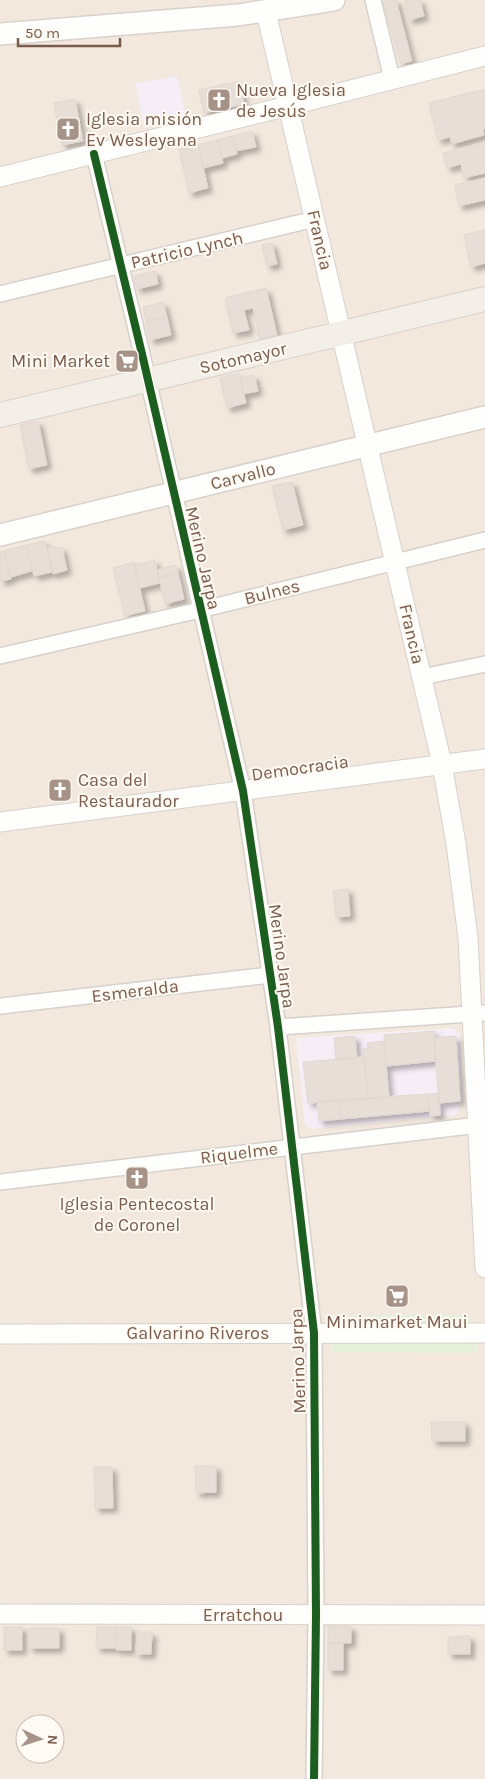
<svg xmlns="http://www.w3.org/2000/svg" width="485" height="1779" font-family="Karla,sans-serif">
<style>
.residential{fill:#f2e8de;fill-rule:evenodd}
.education{fill:#f6eef6}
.green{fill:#e7f0db}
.building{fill:#e6ded7;stroke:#e2d8d2;filter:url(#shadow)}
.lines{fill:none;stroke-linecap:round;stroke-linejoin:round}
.minor-casing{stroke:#d7d1cb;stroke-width:18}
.tertiary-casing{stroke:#d7d1cb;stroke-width:21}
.secondary-casing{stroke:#d9d2cb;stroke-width:24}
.primary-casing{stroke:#dad1cc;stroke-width:26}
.minor{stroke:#fefefd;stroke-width:15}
.tertiary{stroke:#fefefd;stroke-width:19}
.secondary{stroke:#fefefd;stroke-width:21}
.primary{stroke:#f3eee8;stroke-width:24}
.cycleway-casing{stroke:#fffaf3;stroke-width:11}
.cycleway{stroke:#1b5e20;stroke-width:8}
.labels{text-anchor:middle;stroke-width:4;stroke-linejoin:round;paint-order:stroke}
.poi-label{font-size:18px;fill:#7a5c4d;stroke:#fffaf3;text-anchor:start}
.street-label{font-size:18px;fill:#7a5c4d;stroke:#fffaf3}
</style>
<defs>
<filter id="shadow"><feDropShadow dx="4.5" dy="4.5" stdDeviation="2.5" flood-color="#0004"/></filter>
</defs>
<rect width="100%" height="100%" fill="#f9f5f0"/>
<path class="residential" d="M0 0H485V1779H0ZM25 1724H55V1754H25Z"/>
<path class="education" d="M177 76 186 116 144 128 135 83Z
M452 1028 460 1033 462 1106 456 1115 311 1129 305 1125 296 1038Z"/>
<path class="green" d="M470 1315 471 1327 325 1326 324 1316Z
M477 1340V1353L331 1352V1341Z"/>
<path class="building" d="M389 0H396L412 61 401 64 383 2Z
M405 0H420L424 16 409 20Z
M239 81 244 104 204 113 199 90Z
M485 89V129H483L484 135 452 144 450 137 438 140 429 103Z
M75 99 83 141 62 145 54 103Z
M252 131 256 147 236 151 233 136Z
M233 136 237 154 222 158 217 140Z
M217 140 223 163 204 168 198 145Z
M485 142V173L464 178 461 164 447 168 443 153Z
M198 145 208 188 189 193 179 149Z
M485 178V200L459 206 455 185Z
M485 230V263L471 267 464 235Z
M272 243 277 264 267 266 262 245Z
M155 271 158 284 137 289 134 276Z
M266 288 277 335 260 340 253 308 244 310 249 330 233 333 225 298Z
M163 302 167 317 147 322 143 307Z
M167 317 171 335 150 340 146 322Z
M239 373 246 403 227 408 220 378Z
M254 375 258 391 244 394 240 378Z
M38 421 47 465 29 469 20 425Z
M292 482 303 525 283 530 272 486Z
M45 541 52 572 34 576 26 545Z
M26 545 32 571 11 577 4 551Z
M55 546 56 549 62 547 67 570 53 574 47 548Z
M4 551 11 579 0 581V552Z
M155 560 160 583 140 588 134 565Z
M134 562 145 611 125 616 113 568Z
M176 565 178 573 159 578 157 570Z
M178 573 184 599 165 604 159 578Z
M348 889 350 916 336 917 333 891Z
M434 1031 436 1061 386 1066 384 1035Z
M355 1036 357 1058 336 1060 334 1038Z
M456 1036 460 1101 439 1103 434 1038Z
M384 1041 389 1097 368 1099 363 1049 368 1048 367 1043Z
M364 1057 368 1099 308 1103 303 1062Z
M439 1093 440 1115 430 1116 428 1094Z
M428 1094 430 1111 341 1119 339 1100Z
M339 1100 341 1119 319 1121 317 1102Z
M431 1422H465V1441H432Z
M195 1466H216V1492L196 1493Z
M94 1467H112L113 1508H95Z
M328 1626H351V1643H328Z
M4 1627H22V1650H4Z
M97 1627H116V1648H96Z
M116 1627H131V1650H116Z
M29 1628H59V1648H29Z
M137 1632H152L151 1654H136Z
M470 1636V1654H448V1637Z
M328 1643H343V1670H328Z"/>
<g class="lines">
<g class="minor-casing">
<path id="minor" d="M373 0 392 79
M94 154 142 354 243 791 278 1027 314 1333 316 1615 314 1779
M0 294 315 219
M0 656 200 610 485 540
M422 677 485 664
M0 1006 270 975
M278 1027 485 1013
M0 1182 478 1125"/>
</g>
<g class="tertiary-casing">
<path id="tertiary" d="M266 12 442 764 456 844 468 938 485 1268
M0 177 288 106 485 56
M0 822 485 759
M0 1334 485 1333
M0 1614 485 1615"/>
</g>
<g class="secondary-casing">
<path id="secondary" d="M0 34 238 15 334 0
M0 535 485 417"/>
</g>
<g class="primary-casing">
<path id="primary" d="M0 415 485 299"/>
</g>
<use href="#minor" class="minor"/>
<use href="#tertiary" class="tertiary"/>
<use href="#secondary" class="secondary"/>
<use href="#primary" class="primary"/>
<g class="cycleway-casing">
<path id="cycleway" d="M94 154 142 354 243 791 278 1027 314 1333 316 1615 314 1779"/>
</g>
<use href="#cycleway" class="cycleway"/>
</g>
<defs>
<g id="church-square" transform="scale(1.25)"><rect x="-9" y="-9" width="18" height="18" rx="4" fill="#a69286" stroke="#fffaf3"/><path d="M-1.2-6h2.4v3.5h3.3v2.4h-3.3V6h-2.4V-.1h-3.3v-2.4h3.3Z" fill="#fff"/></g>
<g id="supermarket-square" transform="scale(1.25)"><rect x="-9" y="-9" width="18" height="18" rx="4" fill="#a69286" stroke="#fffaf3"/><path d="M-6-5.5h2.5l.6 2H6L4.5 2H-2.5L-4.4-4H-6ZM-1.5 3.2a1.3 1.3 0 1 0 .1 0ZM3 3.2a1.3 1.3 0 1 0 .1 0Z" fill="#fff"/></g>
</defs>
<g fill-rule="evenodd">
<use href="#church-square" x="219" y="100"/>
<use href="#church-square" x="68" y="129"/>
<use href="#supermarket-square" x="127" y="361"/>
<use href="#church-square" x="60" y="790"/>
<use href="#church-square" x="137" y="1178"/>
<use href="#supermarket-square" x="397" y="1296"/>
</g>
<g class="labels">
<g class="poi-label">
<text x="236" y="96">Nueva Iglesia<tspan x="236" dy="21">de Jesús</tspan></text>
<text x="86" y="125">Iglesia misión<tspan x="86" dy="21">Ev Wesleyana</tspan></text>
<text x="110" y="367" text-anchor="end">Mini Market</text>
<text x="78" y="786">Casa del<tspan x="78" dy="21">Restaurador</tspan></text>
<text x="137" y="1210" text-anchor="middle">Iglesia Pentecostal<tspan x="137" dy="21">de Coronel</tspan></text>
<text x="397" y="1328" text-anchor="middle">Minimarket Maui</text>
</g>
<g class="street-label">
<text transform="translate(320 240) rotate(77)" y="6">Francia</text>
<text transform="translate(187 250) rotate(-13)" y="6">Patricio Lynch</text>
<text transform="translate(243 358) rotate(-13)" y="6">Sotomayor</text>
<text transform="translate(243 476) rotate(-14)" y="6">Carvallo</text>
<text transform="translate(203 558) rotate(77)" y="6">Merino Jarpa</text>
<text transform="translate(272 592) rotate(-14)" y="6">Bulnes</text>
<text transform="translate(412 634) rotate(77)" y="6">Francia</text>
<text transform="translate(300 768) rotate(-8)" y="6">Democracia</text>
<text transform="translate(282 956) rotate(82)" y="6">Merino Jarpa</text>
<text transform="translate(135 991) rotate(-7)" y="6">Esmeralda</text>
<text transform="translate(239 1153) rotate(-7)" y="6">Riquelme</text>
<text x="198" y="1339">Galvarino Riveros</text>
<text transform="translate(298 1361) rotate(-92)" y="6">Merino Jarpa</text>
<text x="243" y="1621">Erratchou</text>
</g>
</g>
<g transform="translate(40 1739) rotate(94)"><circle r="24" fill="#fffaf3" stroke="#cabbb1"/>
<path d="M0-4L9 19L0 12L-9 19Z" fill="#a69286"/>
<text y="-8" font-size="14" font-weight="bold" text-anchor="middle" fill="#7a5c4d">N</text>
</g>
<path d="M18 38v8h102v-8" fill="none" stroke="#7a5c4d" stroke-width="2.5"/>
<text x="25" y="38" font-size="15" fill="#7a5c4d" stroke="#fffaf3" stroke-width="4" paint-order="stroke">50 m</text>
</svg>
